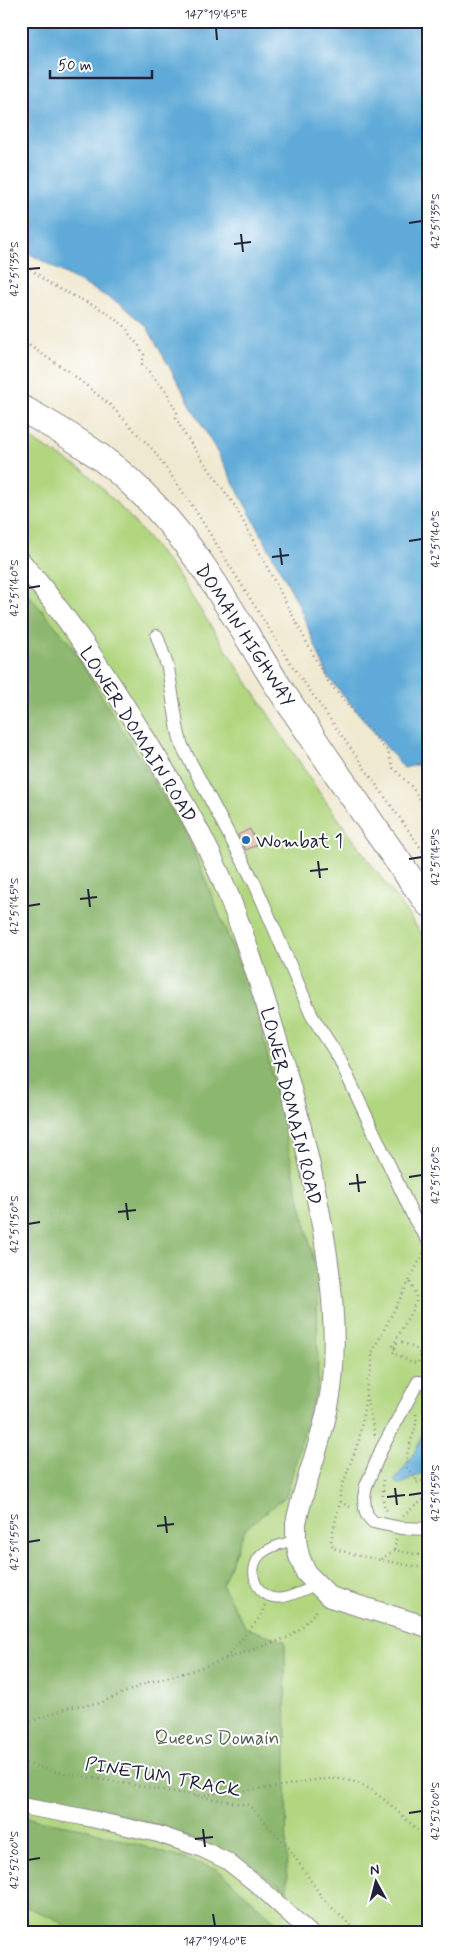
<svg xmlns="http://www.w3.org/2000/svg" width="449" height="1954" font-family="Mynerve,sans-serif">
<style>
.green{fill:#b1d67f;stroke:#6a7c5d}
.forest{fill:#8cb76e;stroke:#576c54}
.water{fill:#5faad8;stroke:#40668a}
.building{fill:#e4a89a}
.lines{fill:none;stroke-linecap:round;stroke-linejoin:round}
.service-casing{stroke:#898686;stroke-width:11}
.pedestrian-casing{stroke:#898686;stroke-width:14}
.minor-casing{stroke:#898686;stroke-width:18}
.tertiary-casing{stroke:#898686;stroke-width:22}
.primary-casing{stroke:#898686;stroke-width:28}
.path{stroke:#898686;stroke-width:2.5;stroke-dasharray:1 4;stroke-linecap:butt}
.service{stroke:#fff;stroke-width:9}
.pedestrian{stroke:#fff;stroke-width:12}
.minor{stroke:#fff;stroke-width:16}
.tertiary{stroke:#fff;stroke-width:20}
.primary{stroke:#fff;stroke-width:26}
.ticks{fill:none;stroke:#22223b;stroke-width:2}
.poi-dot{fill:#1f6fb2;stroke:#fff;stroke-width:2}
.labels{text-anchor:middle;stroke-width:4;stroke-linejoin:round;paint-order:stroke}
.street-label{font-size:19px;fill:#22223b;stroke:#fff}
.poi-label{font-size:19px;fill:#22223b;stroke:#fff;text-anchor:start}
.park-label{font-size:19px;fill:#546153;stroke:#fff}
.neatline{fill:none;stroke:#22223b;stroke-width:2}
.ticks-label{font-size:12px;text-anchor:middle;fill:#22223b}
</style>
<rect width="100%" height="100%" fill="#fff"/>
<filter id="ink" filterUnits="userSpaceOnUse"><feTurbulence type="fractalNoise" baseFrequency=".02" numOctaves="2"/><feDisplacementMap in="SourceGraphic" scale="10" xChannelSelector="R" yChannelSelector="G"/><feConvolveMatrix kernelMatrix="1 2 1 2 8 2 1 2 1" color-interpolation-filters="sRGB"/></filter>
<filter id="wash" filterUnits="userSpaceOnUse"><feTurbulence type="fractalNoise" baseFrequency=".0096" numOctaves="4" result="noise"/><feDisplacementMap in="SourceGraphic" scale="20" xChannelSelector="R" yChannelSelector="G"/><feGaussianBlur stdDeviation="1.12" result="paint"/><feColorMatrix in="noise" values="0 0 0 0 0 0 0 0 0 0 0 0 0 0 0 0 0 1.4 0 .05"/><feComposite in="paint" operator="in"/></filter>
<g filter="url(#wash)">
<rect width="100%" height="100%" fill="#f0e9d1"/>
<path class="green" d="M21 433 86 472 129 516 175 571 319 792 428 942V1933H21Z"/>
<path class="forest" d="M21 586 68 641 188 837 256 1005 317 1275 318 1384 286 1496 245 1529 222 1585 246 1628 285 1641 287 1890 223 1850 115 1812 21 1794Z
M21 1817 82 1828 217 1869 288 1933H73L54 1918 21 1905Z"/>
<path class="water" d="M21 21H428V762L404 768 328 677 297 601 217 452 147 327 120 304 21 249Z
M427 1405 428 1472H424L400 1485 394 1481C402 1471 415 1453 420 1441 423 1430 421 1419 427 1405Z"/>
<g id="blocks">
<path class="building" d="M250 829 257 845 246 850 238 835Z"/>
</g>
</g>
<g filter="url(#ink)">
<use href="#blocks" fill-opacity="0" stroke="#898686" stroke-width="1"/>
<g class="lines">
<g class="service-casing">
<path id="service" d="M296 1540C285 1543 273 1545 264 1552 244 1566 255 1600 280 1598 292 1597 306 1589 316 1585"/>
</g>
<g class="pedestrian-casing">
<path id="pedestrian" d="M157 636 168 668 178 731 182 746 255 884 312 1016 339 1058 415 1220 428 1240
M428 1383 418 1382 382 1448 366 1486 364 1498 365 1508 367 1515 373 1522 401 1528 428 1529"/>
</g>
<g class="minor-casing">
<path id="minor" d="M21 1806 83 1817 158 1834 202 1849 227 1861 261 1888 310 1933"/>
</g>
<g class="tertiary-casing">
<path id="tertiary" d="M21 562C66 614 103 671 139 729 172 782 205 836 228 894 243 931 255 969 267 1007 282 1056 296 1104 307 1153 324 1227 339 1305 332 1381 327 1430 306 1475 296 1523V1540L299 1556 306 1573 330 1597 428 1627"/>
</g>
<g class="primary-casing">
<path id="primary" d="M21 408C65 432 106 457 141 492 199 548 237 622 280 689 328 761 377 833 428 903"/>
</g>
<path class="path" d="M21 266 31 269 51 285 103 310 126 327 129 334 140 347 144 355 142 364 166 391 177 413 176 417 183 432 235 506 326 679 388 752 393 768 412 787 428 812
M21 340 72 374 110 405 154 451 194 508 289 661 428 858
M402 1342 416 1349 421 1355 418 1363C408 1363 404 1355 393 1354L397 1343Z
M395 1349 392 1348 416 1302V1295L410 1282
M424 1370 428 1364
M366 1395 359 1440 340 1492V1502L331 1540 333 1548 355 1555 428 1569
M416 1414C419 1429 405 1448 406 1467L416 1478V1483L428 1479
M375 1435 366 1395 367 1384 372 1367V1353L424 1252
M383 1480C384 1492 380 1502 388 1512
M340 1502 352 1508
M403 1516 416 1505 428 1497
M395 1550 396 1539
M381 1559 395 1550 428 1557
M226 1658 260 1617 265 1605
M21 1725 70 1707 100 1703 149 1682 188 1672 289 1637 301 1628 318 1609
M21 1762 53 1771 249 1805 289 1848 323 1899 349 1924 363 1933
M195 1796C219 1793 243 1791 267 1788 296 1785 329 1772 357 1783 381 1792 410 1823 428 1841"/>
<use href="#service" class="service"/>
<use href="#pedestrian" class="pedestrian"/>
<use href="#minor" class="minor"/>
<use href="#tertiary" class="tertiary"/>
<use href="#primary" class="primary"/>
</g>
</g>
<path class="ticks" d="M216 28 217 40M409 223 422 221M241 234 243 252M234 244 251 242M28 269 40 268M409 541 422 539M280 548 282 565M272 557 289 555M28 588 40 586M409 859 422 857M318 861 320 878M310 871 328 869M88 889 90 907M80 899 97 897M28 906 40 904M357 1174 359 1192M409 1177 422 1175M349 1184 366 1182M126 1203 128 1220M118 1212 136 1210M28 1224 40 1222M395 1488 397 1505M409 1495 422 1493M387 1497 405 1495M165 1516 167 1533M157 1526 174 1524M28 1542 40 1540M409 1813 422 1811M203 1829 205 1847M195 1839 213 1837M28 1860 40 1858M213 1914 215 1926"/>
<circle class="poi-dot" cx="246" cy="840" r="5"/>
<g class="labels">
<g class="street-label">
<text transform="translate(246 635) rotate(57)" y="7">DOMAIN HIGHWAY</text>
<text transform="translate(139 734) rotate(58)" y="7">LOWER DOMAIN ROAD</text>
<text transform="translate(292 1106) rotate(76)" y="7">LOWER DOMAIN ROAD</text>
<text transform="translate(163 1776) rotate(10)" y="7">PINETUM TRACK</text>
</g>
<g class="poi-label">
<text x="256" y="847">Wombat 1</text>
</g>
<g class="park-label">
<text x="217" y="1744">Queens Domain</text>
</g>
</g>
<rect width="449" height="1954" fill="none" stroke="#fff" stroke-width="55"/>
<g transform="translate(376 1882) rotate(353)" stroke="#ffffff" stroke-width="4" paint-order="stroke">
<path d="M0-4L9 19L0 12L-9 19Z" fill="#22223b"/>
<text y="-8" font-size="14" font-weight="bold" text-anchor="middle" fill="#22223b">N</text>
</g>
<path d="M50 70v8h102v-8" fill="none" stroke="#22223b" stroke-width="2.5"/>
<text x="58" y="70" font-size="15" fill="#22223b" stroke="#ffffff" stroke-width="4" paint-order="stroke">50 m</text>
<rect x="28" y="28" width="394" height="1898" class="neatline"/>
<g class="ticks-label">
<text x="216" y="18">147°19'45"E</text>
<text transform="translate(435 221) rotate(-90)" y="4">42°51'35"S</text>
<text transform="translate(14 269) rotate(-90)" y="4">42°51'35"S</text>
<text transform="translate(435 539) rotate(-90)" y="4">42°51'40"S</text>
<text transform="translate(14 588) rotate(-90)" y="4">42°51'40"S</text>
<text transform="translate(435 857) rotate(-90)" y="4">42°51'45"S</text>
<text transform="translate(14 906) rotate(-90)" y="4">42°51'45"S</text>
<text transform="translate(435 1175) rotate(-90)" y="4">42°51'50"S</text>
<text transform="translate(14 1224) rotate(-90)" y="4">42°51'50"S</text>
<text transform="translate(435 1493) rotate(-90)" y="4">42°51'55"S</text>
<text transform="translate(14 1542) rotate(-90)" y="4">42°51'55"S</text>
<text transform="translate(435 1811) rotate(-90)" y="4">42°52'00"S</text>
<text transform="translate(14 1860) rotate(-90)" y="4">42°52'00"S</text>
<text x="215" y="1945">147°19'40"E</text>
</g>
</svg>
